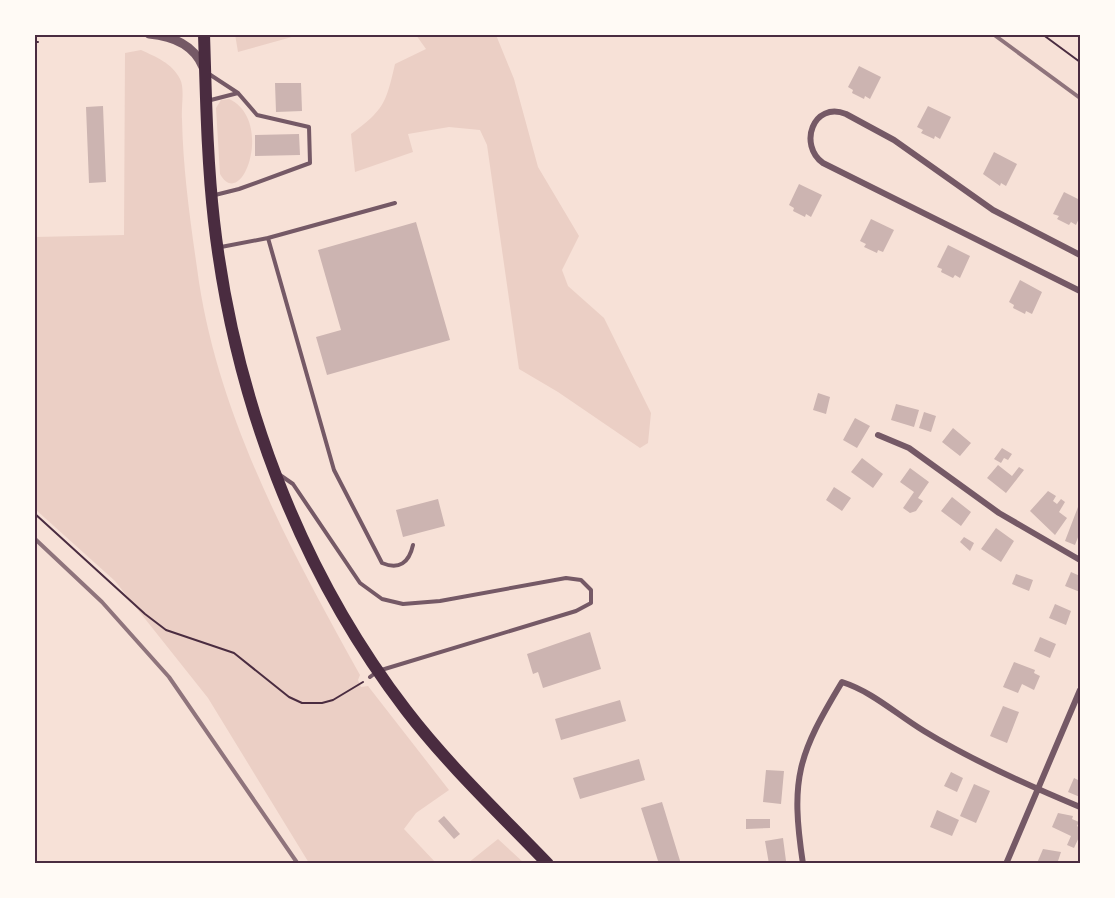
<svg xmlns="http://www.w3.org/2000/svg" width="1115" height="898" font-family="'Open Sans',sans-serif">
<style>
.green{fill:#ebcfc5}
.building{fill:#ccb4b1}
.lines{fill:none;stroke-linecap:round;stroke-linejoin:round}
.path{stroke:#4a2c40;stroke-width:2}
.service{stroke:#755966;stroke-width:4}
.minor{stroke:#755966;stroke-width:6}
.tertiary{stroke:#755966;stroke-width:9}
.primary{stroke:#4a2c40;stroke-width:12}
.rail{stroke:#8f747c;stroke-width:4}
.neatline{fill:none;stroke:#4a2c40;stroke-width:2}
</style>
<rect width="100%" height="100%" fill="#f7e1d7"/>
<path class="green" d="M235 34H299V35L238 52Z
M416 35H496L514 79 538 167 579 236 562 270 568 286 604 318 651 413 648 443 640 448 558 392 519 369 487 145 480 130 449 127 408 134 413 152 355 172 351 134C384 110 386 103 395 64L426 49Z
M141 50C156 57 172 63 180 79 185 88 181 108 182 119 183 169 190 219 197 268 216 414 290 549 360 675L358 680 361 687 368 686 449 790 416 813 404 829 436 863H309L208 698 115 581 35 509V237L124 235 125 53Z
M229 99C275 120 242 213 220 174L216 108 221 100Z
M498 839 524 863H468Z"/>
<path class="building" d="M859 66 881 77 870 99 865 96 864 99 852 93 853 90 848 87Z
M275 83H301L302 111 276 112Z
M103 106 106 182 89 183 86 107Z
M928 106 951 117 940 139 935 136 934 139 921 133 923 130 917 127Z
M299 134 300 155 255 156V135Z
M994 152 1017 164 1006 186 1001 183 1000 186 983 174Z
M799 184 822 195 811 217 806 214 805 217 793 211 794 208 789 205Z
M1064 192 1080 200V216L1076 225 1071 222 1069 225 1057 219 1059 216 1053 214Z
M871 219 894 230 883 252 878 250 877 253 864 247 866 244 860 241Z
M416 222 450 340 327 375 316 337 341 330 318 250Z
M948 245 970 256 960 278 955 275 953 278 941 272 942 269 937 267Z
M1020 280 1042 292 1032 314 1026 311 1025 314 1013 308 1014 305 1009 302Z
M818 393 830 397 826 414 813 410Z
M896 404 919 410 914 427 891 420Z
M924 412 936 416 931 432 919 428Z
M855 418 870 426 857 448 843 440Z
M953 428 971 443 960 456 942 442Z
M1002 448 1012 454 1008 460 1004 458 1001 463 994 459Z
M862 458 883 474 873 488 851 472Z
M998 465 1012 476 1019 467 1024 470 1006 493 987 478Z
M910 468 929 482 918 498 923 501 916 511 910 513 903 508 914 492 900 482Z
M834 487 851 498 842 511 826 500Z
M1048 491 1056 496 1053 501 1057 504 1061 499 1065 502 1059 512 1067 518 1055 535 1030 511Z
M952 497 971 512 961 526 941 511Z
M438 499 445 526 403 537 396 510Z
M1078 507 1080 532 1075 545 1065 541Z
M996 528 1014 541 1001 562 981 549Z
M964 537 974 543 970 551 960 542Z
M1071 572 1080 576V592L1065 586Z
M1016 574 1033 580 1029 591 1012 584Z
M1055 604 1071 611 1066 625 1049 618Z
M590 632 601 669 543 688 538 672 533 674 527 654Z
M1040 637 1056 644 1050 658 1034 651Z
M1014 662 1035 670 1034 673 1040 676 1034 690 1022 684 1018 693 1003 687Z
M620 700 626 721 561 740 555 719Z
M1003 706 1019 712 1007 743 990 736Z
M639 759 645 780 580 799 573 778Z
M766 770 784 771 781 804 763 802Z
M951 772 963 778 957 792 944 786Z
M1074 778 1080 781V797L1068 792Z
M974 784 990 791 976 823 960 816Z
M662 802 681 864H659L641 808Z
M937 810 959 820 952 836 930 827Z
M1058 813 1073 816 1072 819 1079 822 1077 826 1080 828V835L1074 848 1067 845 1071 836 1052 827Z
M444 816 460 834 454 839 438 821Z
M746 819H770V828L746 829Z
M783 838 786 861 769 864 765 841Z
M1043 849 1061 852 1058 861 1065 864 1037 863Z"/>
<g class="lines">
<path class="path" d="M1042 34 1080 62
M34 42H38
M34 513 145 614 166 630 234 653 289 697 302 703H322L333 700 363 682"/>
<path class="service" d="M209 74 238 93
M207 101 238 93 257 115 309 127 310 163 239 189 215 195
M268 238 334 470 382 563C399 570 409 563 413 545
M221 247 268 238 395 203
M280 475 293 484 360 583 382 599 403 604 440 601 566 578 581 580 591 590V603L576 611 378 671 370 677"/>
<path class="minor" d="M1080 255 993 210 894 140 846 114C813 101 798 145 823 163L1080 291
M878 435 909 448 999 513 1080 560
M803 864C790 778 798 755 842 682 873 692 896 714 924 731 973 761 1027 785 1080 807
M1006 864 1080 690"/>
<path class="tertiary" d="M149 34C172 36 194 45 203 67"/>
<path class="primary" d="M204 34C206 97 207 159 214 221 234 396 298 569 406 710 448 765 500 814 548 864"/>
<path class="rail" d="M993 34 1080 98
M34 538 102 602 169 677 298 864"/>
</g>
<rect width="1115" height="898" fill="none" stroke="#fffaf5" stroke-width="72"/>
<rect x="36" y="36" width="1043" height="826" class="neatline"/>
</svg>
